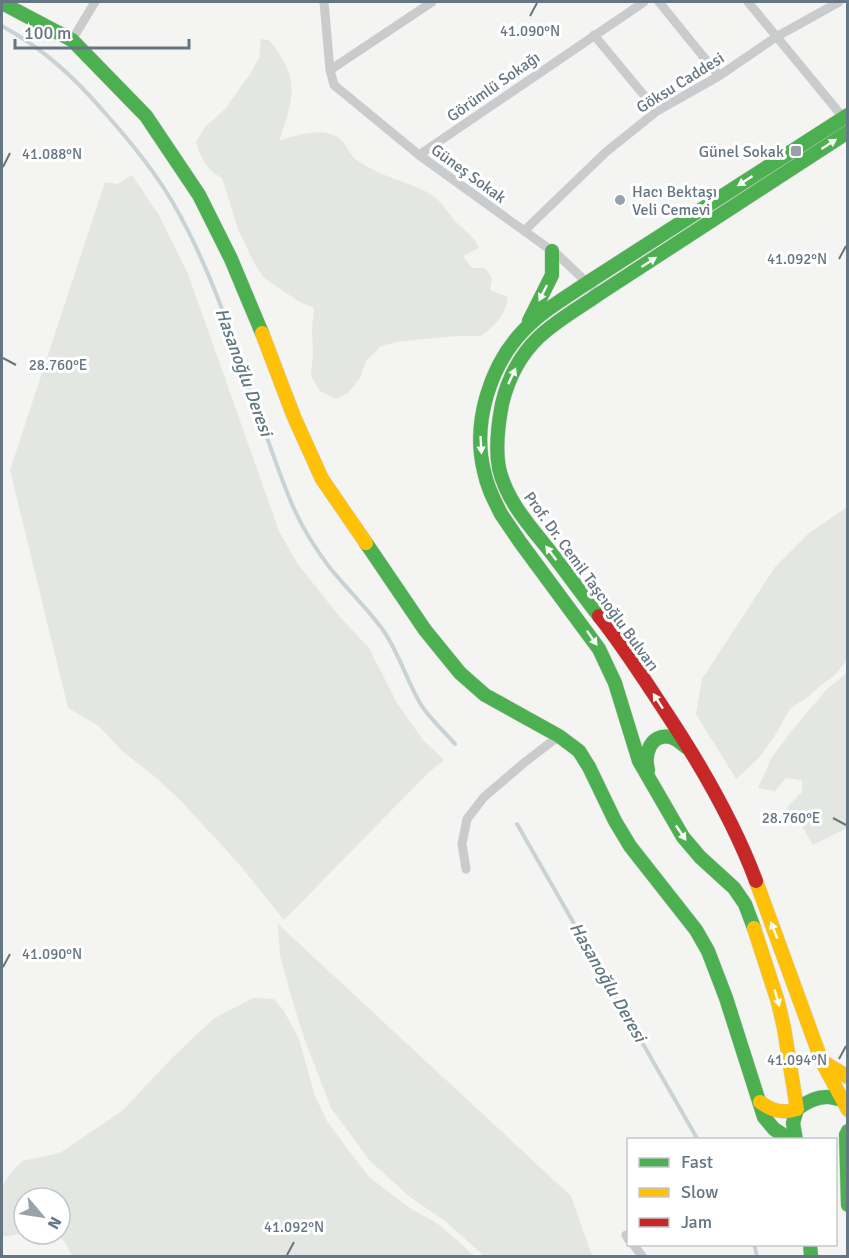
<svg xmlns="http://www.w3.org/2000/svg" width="849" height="1258" font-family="Signika,sans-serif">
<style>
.green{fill:#e4e7e1}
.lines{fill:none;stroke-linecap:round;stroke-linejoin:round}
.stream{stroke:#c9d2d4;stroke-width:4}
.fast-casing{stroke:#d0d1d1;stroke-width:15}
.slow-casing{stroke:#d0d1d1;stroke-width:15}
.jam-casing{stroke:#d0d1d1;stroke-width:15}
.street{stroke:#cacbcc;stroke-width:9}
.fast{stroke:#4caf50;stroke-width:14}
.slow{stroke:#ffc107;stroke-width:14}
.jam{stroke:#c62828;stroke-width:14}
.oneway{fill:#f6fbf6}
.ticks{fill:none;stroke:#657682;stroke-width:2}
.poi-dot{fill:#97a2aa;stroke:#fff;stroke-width:2}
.labels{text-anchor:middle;stroke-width:6;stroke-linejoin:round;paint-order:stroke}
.street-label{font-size:16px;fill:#657682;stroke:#fff}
.poi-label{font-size:16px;fill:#657682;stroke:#fff;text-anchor:end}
.water-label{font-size:18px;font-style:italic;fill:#60777f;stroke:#fff}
.ticks-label{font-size:15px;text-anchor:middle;fill:#657682;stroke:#fff;stroke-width:6;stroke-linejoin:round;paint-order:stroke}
</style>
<rect width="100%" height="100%" fill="#f4f4f3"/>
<path class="green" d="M261 39 269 40C301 79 294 97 279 141 295 136 316 128 333 135 346 139 347 153 358 161 366 166 377 172 387 176 404 183 422 187 437 199 445 206 450 217 458 224 469 234 472 234 479 248L463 256 472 268H485L492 278 490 290 508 297C505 317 496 324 481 336H460L433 338 397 342 381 346 366 361 360 378 348 393 336 399 320 391 311 376 313 352 312 330 314 308 298 301 264 278 254 263 238 229 222 178C207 171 200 157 196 142L205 127 225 109 250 74 259 58Z
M132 175 160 217 188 274 279 531 297 563 339 616 369 648 397 703 423 740 444 760 428 773 284 920 238 863 181 801 154 776 122 751 99 726 68 708 10 470 105 182 117 184Z
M847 507V660L834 676 821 685 809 696 790 709 774 737 758 759 736 779 696 714 702 679 775 567 808 534Z
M847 673V828L813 845 802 826 791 816 787 807 802 792V780L786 778 775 791 758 788 772 757 793 729 827 689Z
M278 924 571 1196 592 1256H484L445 1221 410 1197 370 1161 331 1108 304 1038 294 1006 280 956Z
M253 998 274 999 284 1011 299 1039 315 1096 327 1121 346 1147 369 1177 410 1208 438 1224 456 1239 474 1256H72C69 1248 64 1240 57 1234H60V1198H24V1233L2 1237V1186L11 1173 22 1161 60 1153 122 1111 172 1058 213 1019Z"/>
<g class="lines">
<path class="stream" d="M2 26C44 49 74 77 105 113 130 141 154 170 173 203 226 294 251 404 291 502 301 526 314 547 330 568 347 589 367 608 383 630 399 653 406 679 420 703 428 717 444 731 455 744
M517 824 698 1140
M754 1244 757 1256"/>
<g class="fast-casing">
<path id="fast" d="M2 3 72 40 146 116 199 195 231 259 262 333
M587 283 848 115
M587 283C565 298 542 311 524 330 490 365 472 423 484 471 487 487 494 500 501 514L520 542 599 649 615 683 639 761 683 837 700 857 734 888 745 904 754 928
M599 294 848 132
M599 294C579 308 557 320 539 337 520 355 508 379 502 404 498 425 495 447 499 468 506 500 529 525 549 550 566 572 582 594 599 616
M529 321 552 275V251
M366 543 425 630 460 673 485 695 559 736 579 751 589 767 615 821 630 846 696 930 708 951 726 998 764 1117 774 1129 791 1140
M648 770C644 755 650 733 670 737 676 738 681 743 686 747
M848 1131 846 1135 848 1205
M796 1140 793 1123 797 1109C806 1102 817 1096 829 1097 835 1098 841 1100 848 1101
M810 1244 811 1256"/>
</g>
<g class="slow-casing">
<path id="slow" d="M262 333 294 417 322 479 366 543
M756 881 822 1062 848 1110
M754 928 778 1002 784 1028 797 1109
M825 1063 848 1077
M760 1102C772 1111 783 1114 797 1109"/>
</g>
<g class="jam-casing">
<path id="jam" d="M599 616C624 647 645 681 667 714 702 767 734 822 756 881"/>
</g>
<path class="street" d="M324 2 330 70 334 85 419 155 559 256 599 294
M659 2 719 76
M748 2 846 121
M594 35 657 111
M72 40 95 2
M330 70 432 2
M419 155 644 2
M524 231 606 152 657 111 719 76 776 37 839 2
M466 869 462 844 467 819 484 797 525 762 559 736
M626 1235 628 1239
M633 1244 642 1256"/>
<use href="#fast" class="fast"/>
<use href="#slow" class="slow"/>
<use href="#jam" class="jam"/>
</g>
<defs><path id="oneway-solid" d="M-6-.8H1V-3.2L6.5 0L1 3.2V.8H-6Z" transform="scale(1.5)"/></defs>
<g class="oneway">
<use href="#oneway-solid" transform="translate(829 144) rotate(-33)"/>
<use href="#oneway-solid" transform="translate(745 181) rotate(147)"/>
<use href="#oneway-solid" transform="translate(649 262) rotate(-33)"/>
<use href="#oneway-solid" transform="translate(543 293) rotate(117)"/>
<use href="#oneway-solid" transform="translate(512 376) rotate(-65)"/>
<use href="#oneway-solid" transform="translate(481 445) rotate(87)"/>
<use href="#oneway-solid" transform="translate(551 553) rotate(-127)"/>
<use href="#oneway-solid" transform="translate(592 638) rotate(55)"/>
<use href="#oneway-solid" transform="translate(658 701) rotate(-123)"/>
<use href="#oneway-solid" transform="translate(681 833) rotate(56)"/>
<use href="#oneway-solid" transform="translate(774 930) rotate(-111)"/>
<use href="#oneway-solid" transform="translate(777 998) rotate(74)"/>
</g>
<path class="ticks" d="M530 16 537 3M3 167 10 153M839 259 846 246M3 358 16 365M833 818 846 825M3 967 10 954M839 1059 846 1046M287 1255 294 1242"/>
<g class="poi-dot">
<rect x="790" y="145" width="12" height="12" rx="3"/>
<circle cx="620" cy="200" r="6"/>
</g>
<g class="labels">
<g class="street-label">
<text transform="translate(680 82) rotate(-32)" y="6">Göksu Caddesi</text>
<text transform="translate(493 86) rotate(-35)" y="6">Görümlü Sokağı</text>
<text transform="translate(469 173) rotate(36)" y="6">Güneş Sokak</text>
<text transform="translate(592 581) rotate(54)" y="6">Prof. Dr. Cemil Taşcıoğlu Bulvarı</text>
</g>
<g class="poi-label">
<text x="784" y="157">Günel Sokak</text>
<text x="632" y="197" text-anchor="start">Hacı Bektaşı<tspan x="632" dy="18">Veli Cemevi</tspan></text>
</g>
<g class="water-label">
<text transform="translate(244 372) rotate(70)" y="6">Hasanoğlu Deresi</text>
<text transform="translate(608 982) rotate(60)" y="6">Hasanoğlu Deresi</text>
</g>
</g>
<g class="ticks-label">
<text x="530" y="36">41.090°N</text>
<text x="52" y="159">41.088°N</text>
<text x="797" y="264">41.092°N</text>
<text x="58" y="370">28.760°E</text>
<text x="791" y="823">28.760°E</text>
<text x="52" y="959">41.090°N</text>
<text x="797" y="1065">41.094°N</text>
<text x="294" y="1232">41.092°N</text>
</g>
<rect width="849" height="1258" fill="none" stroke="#657682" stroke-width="6"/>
<rect x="627" y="1138" width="210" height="108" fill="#ffffff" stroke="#c1c8cd" stroke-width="1.5"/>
<rect x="639" y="1158" width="30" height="9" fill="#4caf50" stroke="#c1c8cd" stroke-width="1.5"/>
<text x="681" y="1168" font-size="18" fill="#657682">Fast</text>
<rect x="639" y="1188" width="30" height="9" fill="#ffc107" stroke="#c1c8cd" stroke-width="1.5"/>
<text x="681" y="1198" font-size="18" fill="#657682">Slow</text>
<rect x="639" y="1218" width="30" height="9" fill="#c62828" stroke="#c1c8cd" stroke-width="1.5"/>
<text x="681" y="1228" font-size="18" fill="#657682">Jam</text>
<g transform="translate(42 1216) rotate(119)"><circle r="28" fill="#ffffff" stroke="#c1c8cd" stroke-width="1.5"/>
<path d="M0-4.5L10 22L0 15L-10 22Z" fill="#97a2aa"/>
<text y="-9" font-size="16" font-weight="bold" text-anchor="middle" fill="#657682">N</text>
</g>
<path d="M15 39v9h174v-9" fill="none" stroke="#657682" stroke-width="3"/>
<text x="24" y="39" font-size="18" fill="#657682" stroke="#ffffff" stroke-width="4.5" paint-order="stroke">100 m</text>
</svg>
